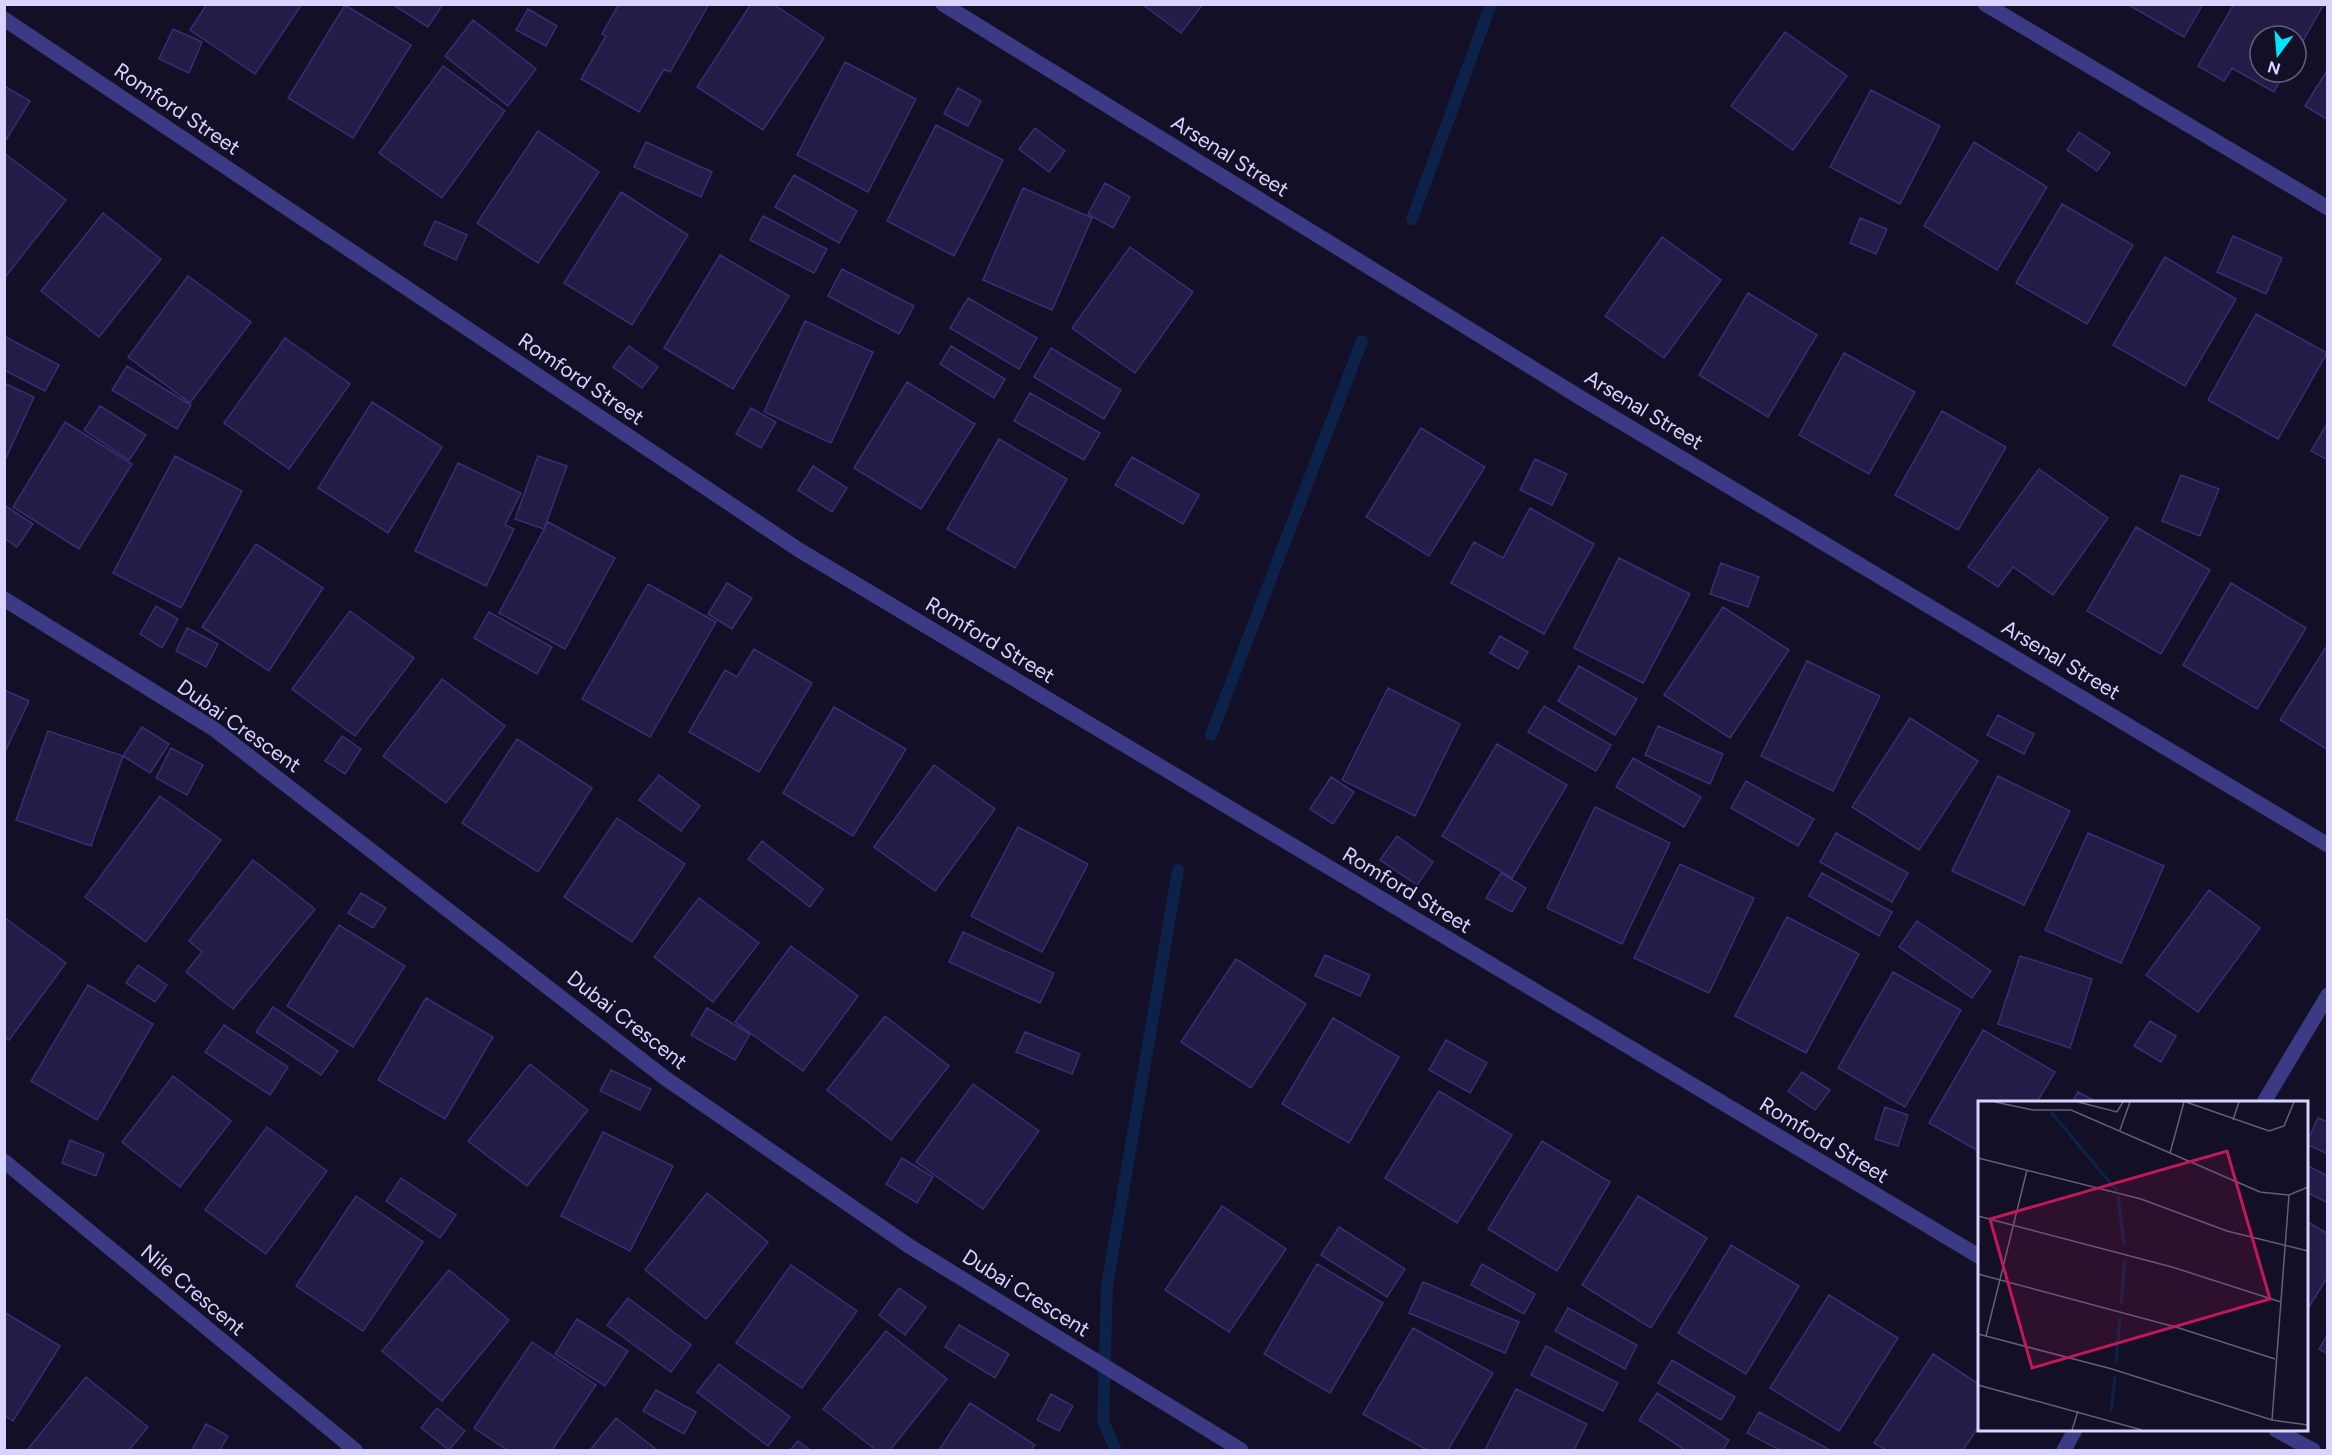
<svg xmlns="http://www.w3.org/2000/svg" width="2332" height="1455" font-family="Figtree,sans-serif">
<style>
.lines{fill:none;stroke-linecap:round;stroke-linejoin:round}
.stream{stroke:#0c2248;stroke-width:12}
.building{fill:#241b47;stroke:#3b2d73;stroke-width:1.5}
.street{stroke:#3d3a85;stroke-width:15}
.labels{text-anchor:middle;stroke-width:4.5;stroke-linejoin:round;paint-order:stroke}
.street-label{font-size:21px;fill:#d9d4ff;stroke:#130f26}
.inset-river{fill:none;stroke:#0c2248;stroke-width:3}
.inset-road{fill:none;stroke:#625e7d;stroke-width:1.5}
.view{fill:#c2185b;fill-opacity:0.15;stroke:#c2185b;stroke-width:3}
.inset-edge{fill:none;stroke:#d9d4ff;stroke-width:3}
</style>
<rect width="100%" height="100%" fill="#130f26"/>
<g class="lines">
<path class="stream" d="M1412 219 1491 4
M1211 735 1362 341
M1116 1450 1103 1421 1107 1286 1178 870"/>
</g>
<path class="building" d="M207 4H302L255 74 190 30Z
M392 4H443L428 27Z
M619 4H709L670 72 664 69 639 112 581 79 606 36 602 34Z
M751 4H773L824 38 763 130 697 87Z
M1142 4H1203L1181 33Z
M2127 4H2203L2184 37Z
M2234 4H2324L2296 53V36H2260V72H2285L2274 92 2232 68 2224 81 2198 66Z
M345 5 411 45 353 138 288 98Z
M528 9 557 26 546 46 516 30Z
M473 20 536 69 508 106 445 56Z
M173 29 202 42 189 73 159 59Z
M1785 32 1847 76 1793 150 1731 106Z
M845 62 916 99 868 192 797 155Z
M443 66 505 111 442 198 379 153Z
M2328 69V120L2305 106Z
M4 86 30 101 4 143Z
M958 88 981 101 968 126 944 114Z
M1871 90 1940 126 1900 204 1830 167Z
M936 125 1003 160 954 256 887 221Z
M1035 128 1065 151 1049 172 1019 149Z
M538 131 599 172 538 263 477 223Z
M2079 132 2110 153 2097 171 2067 150Z
M646 142 712 172 701 197 634 167Z
M1974 142 2047 187 1997 270 1924 226Z
M4 153 66 200 6 276 4 275Z
M794 175 857 211 839 243 775 207Z
M1105 183 1130 197 1113 228 1088 214Z
M1023 188 1092 218 1052 310 983 280Z
M621 192 688 235 632 325 564 283Z
M2062 204 2133 245 2087 324 2016 283Z
M103 213 161 259 99 337 41 291Z
M763 216 827 249 814 273 750 240Z
M1860 218 1887 229 1876 254 1850 243Z
M435 221 467 235 456 260 424 245Z
M2233 236 2282 258 2266 294 2217 272Z
M1662 237 1721 280 1664 358 1605 316Z
M1130 247 1193 292 1135 373 1072 328Z
M720 255 789 296 733 389 664 348Z
M2165 257 2236 299 2185 386 2113 345Z
M842 269 914 306 899 334 828 296Z
M188 276 251 322 190 403 128 357Z
M1748 293 1817 335 1768 417 1699 375Z
M968 298 1037 338 1019 369 950 328Z
M2256 314 2327 353 2278 439 2208 400Z
M805 321 873 352 831 443 764 412Z
M4 336 59 365 45 391 4 370Z
M285 338 350 384 289 469 224 423Z
M629 346 658 367 642 388 613 367Z
M951 346 1005 379 994 398 940 364Z
M1051 348 1121 390 1104 419 1034 377Z
M1844 353 1915 392 1869 474 1799 435Z
M127 366 191 405 177 429 112 390Z
M907 382 975 424 921 509 854 468Z
M4 383 34 397 4 462Z
M1030 393 1100 433 1084 460 1014 421Z
M372 402 442 447 388 533 318 488Z
M100 406 146 435 129 460 84 430Z
M751 408 776 422 761 448 736 434Z
M1942 411 2006 447 1958 530 1895 495Z
M65 422 132 464 79 549 13 507Z
M2328 422V460L2311 451Z
M1421 428 1485 467 1429 556 1366 517Z
M999 439 1067 479 1015 568 947 529Z
M175 456 242 491 181 608 113 573Z
M538 456 567 466 544 529 515 519Z
M1132 457 1199 495 1183 524 1115 485Z
M1535 459 1567 474 1552 505 1520 490Z
M458 463 521 493 505 525 514 529 486 586 415 551Z
M813 466 847 488 832 512 798 490Z
M2039 469 2108 518 2053 595 2013 567 1998 587 1968 567Z
M2181 475 2219 489 2200 536 2162 521Z
M4 505 33 524 17 547 4 538Z
M1530 508 1594 544 1544 634 1451 583 1474 542 1503 558Z
M548 522 615 558 565 649 499 613Z
M2136 527 2210 570 2161 654 2087 611Z
M256 544 323 588 269 671 202 627Z
M1619 558 1690 594 1643 683 1574 648Z
M1721 563 1759 577 1748 607 1710 594Z
M727 583 752 598 732 629 708 614Z
M2231 583 2306 628 2257 709 2183 665Z
M648 584 716 622 650 737 582 699Z
M156 606 178 619 162 648 140 634Z
M1723 607 1789 650 1730 738 1664 695Z
M350 611 414 658 355 736 292 689Z
M489 612 552 647 537 674 474 638Z
M187 628 218 644 206 667 176 651Z
M1500 636 1528 652 1518 669 1490 653Z
M2328 644V750L2280 720Z
M754 649 812 683 759 772 689 732 725 670 737 677Z
M1807 661 1880 696 1833 791 1761 756Z
M1579 666 1637 699 1615 735 1558 701Z
M442 679 505 726 446 803 383 756Z
M1388 688 1460 724 1415 816 1342 780Z
M4 690 29 701 4 754Z
M1544 706 1611 745 1596 771 1528 732Z
M834 707 906 749 853 836 783 793Z
M1998 715 2034 734 2024 754 1987 735Z
M1910 718 1978 761 1919 850 1852 807Z
M1658 726 1723 754 1710 784 1645 755Z
M142 727 169 744 150 773 123 756Z
M48 731 123 756 91 846 16 820Z
M342 736 361 749 345 774 325 761Z
M517 739 592 788 538 872 462 823Z
M1497 744 1567 785 1512 878 1442 836Z
M171 748 203 765 187 795 156 778Z
M1633 758 1701 797 1684 827 1616 787Z
M934 765 995 809 935 891 874 847Z
M659 775 700 806 681 831 639 800Z
M1998 776 2070 811 2024 905 1952 871Z
M1331 777 1354 792 1333 824 1310 809Z
M1746 781 1814 819 1798 846 1731 808Z
M160 796 221 840 146 942 85 897Z
M1595 807 1670 843 1622 944 1547 908Z
M617 818 685 864 632 942 564 897Z
M1018 827 1088 864 1042 952 971 916Z
M1836 833 1908 873 1892 902 1820 862Z
M2088 833 2164 866 2121 963 2045 930Z
M1397 836 1433 862 1417 885 1380 860Z
M762 841 823 889 810 907 748 859Z
M253 860 315 909 233 1009 186 972 202 952 189 941Z
M1680 864 1754 898 1709 993 1634 958Z
M1501 873 1526 888 1512 912 1486 898Z
M1822 873 1892 912 1879 936 1809 896Z
M2209 890 2260 928 2198 1012 2146 975Z
M361 893 386 908 373 928 348 913Z
M699 898 759 943 713 1002 654 957Z
M1787 917 1859 954 1806 1053 1735 1016Z
M5 918 66 963 9 1040 4 1037Z
M1917 921 1991 971 1972 998 1899 947Z
M339 925 405 966 353 1047 287 1006Z
M963 932 1054 973 1040 1003 949 962Z
M791 946 858 996 803 1071 735 1022Z
M1325 955 1370 975 1360 996 1315 976Z
M2020 956 2092 979 2070 1048 1998 1024Z
M1236 959 1306 1004 1251 1088 1181 1042Z
M138 965 167 985 155 1002 126 983Z
M1893 972 1961 1010 1905 1107 1838 1068Z
M88 985 153 1024 97 1120 31 1081Z
M426 998 493 1037 445 1119 378 1080Z
M273 1007 338 1051 321 1075 256 1032Z
M707 1008 750 1034 735 1060 691 1035Z
M885 1016 949 1066 891 1140 827 1090Z
M1333 1018 1399 1057 1349 1143 1282 1104Z
M2150 1021 2176 1036 2161 1062 2134 1046Z
M224 1025 288 1067 270 1095 205 1052Z
M1983 1030 2055 1072 2037 1102H1980V1152L1929 1123Z
M1025 1032 1080 1054 1072 1074 1016 1052Z
M1446 1040 1487 1063 1470 1093 1429 1070Z
M530 1064 588 1110 527 1186 468 1141Z
M611 1070 651 1089 640 1110 600 1091Z
M1802 1072 1830 1090 1815 1110 1788 1091Z
M173 1076 231 1121 180 1187 122 1142Z
M973 1084 1039 1131 983 1209 916 1162Z
M1439 1091 1512 1135 1457 1223 1385 1178Z
M2078 1092 2097 1102H2072Z
M1885 1107 1908 1115 1898 1146 1875 1139Z
M2318 1118 2328 1122V1154L2306 1144Z
M267 1127 327 1171 266 1254 205 1210Z
M603 1132 673 1166 630 1251 561 1216Z
M70 1140 104 1154 96 1176 62 1163Z
M1542 1141 1610 1182 1557 1271 1488 1229Z
M902 1158 933 1177 917 1203 886 1184Z
M2306 1165 2328 1176V1203L2306 1192Z
M401 1178 456 1215 440 1238 386 1201Z
M707 1193 768 1242 706 1319 645 1270Z
M356 1196 423 1242 363 1331 296 1286Z
M1638 1196 1707 1238 1651 1328 1582 1285Z
M1222 1206 1286 1249 1229 1332 1165 1290Z
M2306 1221 2328 1234V1276L2306 1312Z
M1339 1227 1405 1269 1387 1297 1321 1255Z
M1731 1245 1799 1286 1746 1374 1678 1333Z
M1317 1264 1383 1303 1330 1393 1264 1354Z
M1482 1264 1535 1294 1524 1314 1471 1285Z
M791 1265 857 1311 802 1388 736 1343Z
M449 1270 509 1320 442 1401 382 1351Z
M1423 1282 1519 1322 1505 1353 1409 1313Z
M899 1288 926 1307 905 1335 879 1315Z
M1829 1295 1898 1338 1839 1431 1770 1388Z
M628 1298 691 1345 671 1372 607 1325Z
M1568 1308 1637 1345 1625 1369 1555 1331Z
M4 1312 60 1346 13 1421 4 1415Z
M577 1319 628 1351 605 1386 555 1354Z
M959 1325 1009 1354 995 1378 945 1347Z
M1413 1328 1493 1373 1448 1450H1427L1363 1414Z
M886 1331 947 1379 890 1450H876L823 1409Z
M2328 1334V1354L2319 1349Z
M532 1342 596 1385 552 1450H507L474 1428Z
M1546 1346 1618 1383 1603 1411 1531 1375Z
M1933 1354 1980 1385V1425L1963 1450H1886L1874 1443Z
M1672 1360 1735 1397 1721 1420 1658 1383Z
M719 1364 790 1417 768 1446 697 1392Z
M86 1377 148 1427 129 1450H27Z
M1516 1389 1587 1424 1574 1450H1485Z
M656 1390 696 1412 684 1434 643 1411Z
M1657 1393 1729 1440 1723 1450H1685L1639 1420Z
M1051 1394 1073 1406 1059 1431 1037 1420Z
M970 1403 1035 1445 1031 1450H939Z
M437 1408 465 1431 449 1450 421 1428Z
M1759 1412 1830 1450H1780L1747 1433Z
M616 1418 657 1450H590Z
M206 1424 228 1436 220 1450H192Z
M798 1441 810 1450H790Z"/>
<g class="lines">
<path class="street" d="M943 4 1581 398 2328 845
M1985 4 2328 208
M4 19 799 550 1980 1257
M4 599 214 729 665 1078 909 1246 1241 1450
M2264 1102 2328 995
M4 1161 355 1450
M2276 1430 2313 1450
M2064 1450 2075 1430"/>
</g>
<g class="labels">
<g class="street-label">
<text transform="translate(177 109) rotate(34)" y="7">Romford Street</text>
<text transform="translate(1230 156) rotate(32)" y="7">Arsenal Street</text>
<text transform="translate(581 379) rotate(34)" y="7">Romford Street</text>
<text transform="translate(1644 410) rotate(31)" y="7">Arsenal Street</text>
<text transform="translate(990 640) rotate(31)" y="7">Romford Street</text>
<text transform="translate(2061 660) rotate(31)" y="7">Arsenal Street</text>
<text transform="translate(239 726) rotate(35)" y="7">Dubai Crescent</text>
<text transform="translate(1407 890) rotate(31)" y="7">Romford Street</text>
<text transform="translate(627 1020) rotate(38)" y="7">Dubai Crescent</text>
<text transform="translate(1824 1140) rotate(31)" y="7">Romford Street</text>
<text transform="translate(193 1290) rotate(40)" y="7">Nile Crescent</text>
<text transform="translate(1026 1293) rotate(32)" y="7">Dubai Crescent</text>
</g>
</g>
<g transform="translate(1978 1101)">
<rect width="330" height="330" fill="#130f26"/>
<path class="inset-river" d="M73 11 139 90M140 95 146 144M143 203 147 159M138 262 142 217M133 311 137 275"/>
<path class="inset-road" d="M17 1 55 9H93L282 91 311 94 330 86M100 1 139 11 145 1M208 1 291 30 306 25 316 1M255 19 261 1M142 29 152 1M192 52 206 1M0 57 163 98 249 130 330 150M0 115 194 166 303 201M0 173 201 227 297 258M0 233 134 268 294 319 330 324M8 235 49 69M0 284 164 329M294 319 311 94M94 329 100 310"/>
<path class="view" d="M249 50 292 198 54 267 12 118Z"/>
<rect width="330" height="330" class="inset-edge"/>
</g>
<rect width="2332" height="1455" fill="none" stroke="#d9d4ff" stroke-width="12"/>
<g transform="translate(2278 54) rotate(196)"><circle r="28" fill="#130f26" stroke="#625e7d" stroke-width="1.5"/>
<path d="M0-4.5L10 22L0 15L-10 22Z" fill="#00e5ff"/>
<text y="-9" font-size="16" font-weight="bold" text-anchor="middle" fill="#d9d4ff">N</text>
</g>
</svg>
